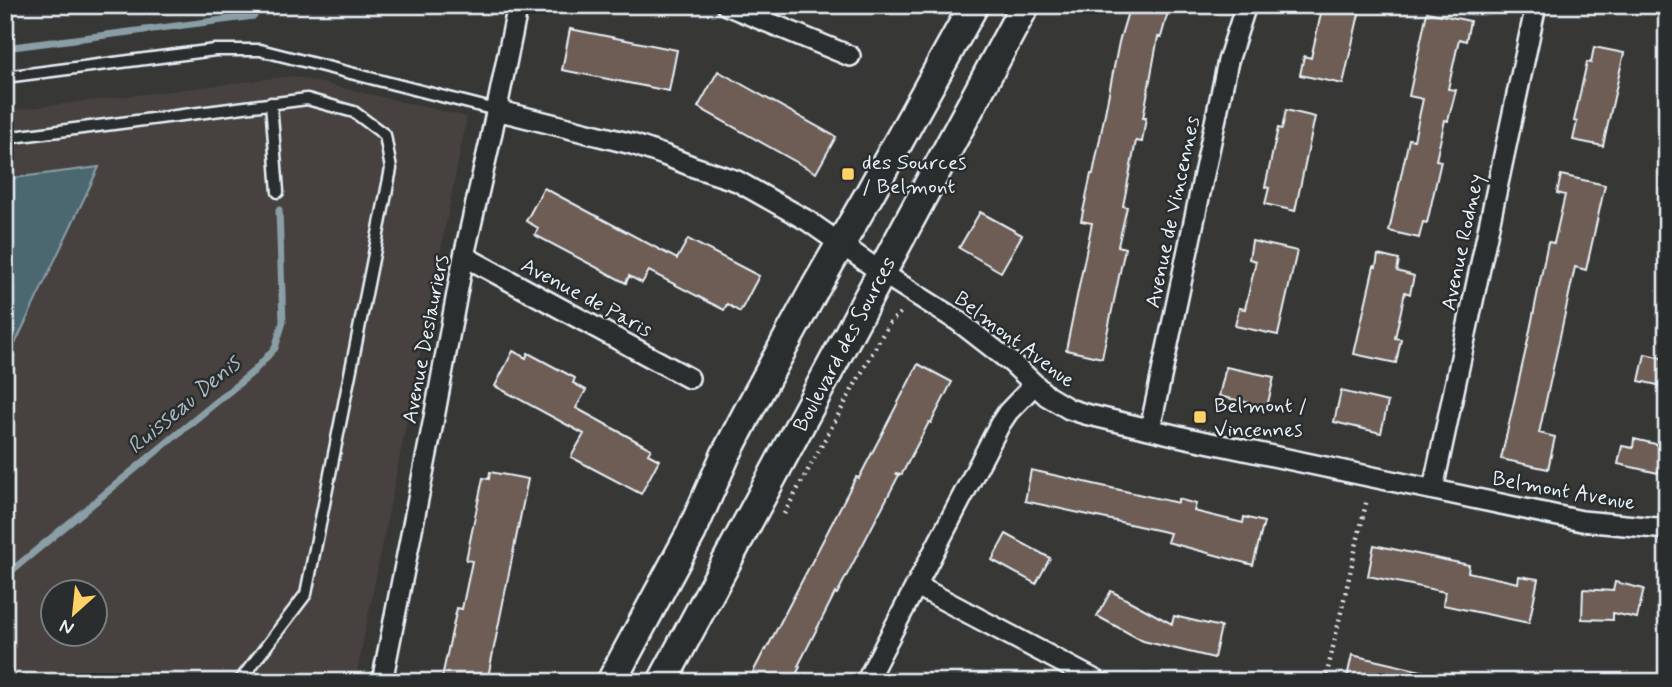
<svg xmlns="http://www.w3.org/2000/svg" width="1672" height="687" font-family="Mynerve,sans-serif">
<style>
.built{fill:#47423f;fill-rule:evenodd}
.water{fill:#4b6770;stroke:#8a9ea6;stroke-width:2}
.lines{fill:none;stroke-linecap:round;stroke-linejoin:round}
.stream{stroke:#8a9ea6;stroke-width:7}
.building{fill:#6d5d55;stroke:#e8f1f8;stroke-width:2}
.lane-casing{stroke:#e8f1f8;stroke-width:15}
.street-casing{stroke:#e8f1f8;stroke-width:24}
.secondary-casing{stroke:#e8f1f8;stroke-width:33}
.path{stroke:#e8f1f8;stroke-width:4.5;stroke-dasharray:2 5;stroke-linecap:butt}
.lane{stroke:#2a2d2e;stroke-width:10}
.street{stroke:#2a2d2e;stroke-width:19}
.secondary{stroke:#2a2d2e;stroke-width:28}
.poi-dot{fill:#ffd166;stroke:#2a2d2e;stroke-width:2.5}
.labels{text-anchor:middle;stroke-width:5;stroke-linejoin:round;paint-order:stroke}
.poi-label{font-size:21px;fill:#e8f1f8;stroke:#2a2d2e;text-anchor:start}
.street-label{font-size:21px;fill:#e8f1f8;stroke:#2a2d2e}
.water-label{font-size:23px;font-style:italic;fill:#a9bac2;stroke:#2a2d2e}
</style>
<rect width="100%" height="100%" fill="#373736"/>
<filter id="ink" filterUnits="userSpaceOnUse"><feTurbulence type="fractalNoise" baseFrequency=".0143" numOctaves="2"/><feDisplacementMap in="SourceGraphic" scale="14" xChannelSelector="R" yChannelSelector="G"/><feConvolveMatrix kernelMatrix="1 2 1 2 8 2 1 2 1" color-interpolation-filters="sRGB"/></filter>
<g filter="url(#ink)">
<!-- built -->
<path class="built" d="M 292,76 L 467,117 L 355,682 L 5,682 L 5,111 ZM 52,592 L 94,592 L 94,634 L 52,634 Z"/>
<!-- water -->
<path class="water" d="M 99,167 L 5,365 L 5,179 Z"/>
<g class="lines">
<!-- stream -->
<path class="stream" d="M 5,48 L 254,16
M 5,576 L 254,371 L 275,348 L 283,322 L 279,210"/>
</g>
<!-- building -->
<path class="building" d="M 1130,5 L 1170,5 L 1161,37 L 1158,37 L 1143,118 L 1146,118 L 1142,142 L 1136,141 L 1123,206 L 1127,207 L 1118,246 L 1125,248 L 1102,358 L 1066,350 L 1092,223 L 1081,221 L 1091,174 L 1093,174 L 1119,42 Z
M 1323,5 L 1361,5 L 1343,84 L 1300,75 L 1304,56 L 1311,58 Z
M 1427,12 L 1470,21 L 1466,41 L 1459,39 L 1448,89 L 1456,90 L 1448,121 L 1445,120 L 1436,160 L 1441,161 L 1427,223 L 1423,222 L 1419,238 L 1389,231 L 1409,139 L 1414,140 L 1423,99 L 1409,96 Z
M 570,29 L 677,50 L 669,91 L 562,70 Z
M 1594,47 L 1624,53 L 1603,146 L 1573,140 L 1577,122 L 1574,121 L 1587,62 L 1591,63 Z
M 718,71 L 836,137 L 816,173 L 698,107 Z
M 1286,110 L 1315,117 L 1295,211 L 1265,204 L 1269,188 L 1265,187 L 1278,128 L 1282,129 Z
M 1561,175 L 1605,185 L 1586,270 L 1575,267 L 1539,433 L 1555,437 L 1548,469 L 1501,459 L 1528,340 L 1548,242 L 1554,243 L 1565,195 L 1557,193 Z
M 544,188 L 677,259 L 688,239 L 759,276 L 740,312 L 727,304 L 724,310 L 649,271 L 642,283 L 629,276 L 626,283 L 535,235 L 538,228 L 526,221 Z
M 980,212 L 1022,235 L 1001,272 L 959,248 Z
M 1252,241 L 1297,251 L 1278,335 L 1235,326 L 1239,308 L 1245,309 L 1256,261 L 1249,259 Z
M 1378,255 L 1399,260 L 1397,271 L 1414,276 L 1410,294 L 1405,292 L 1395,338 L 1401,339 L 1396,363 L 1354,354 L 1374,266 L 1376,267 Z
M 513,351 L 526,358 L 528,353 L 575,378 L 573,383 L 586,390 L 576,408 L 651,449 L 648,454 L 659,460 L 641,494 L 571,457 L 584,434 L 495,386 Z
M 1645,354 L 1667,359 L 1667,387 L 1639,381 Z
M 918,364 L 952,382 L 931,423 L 929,422 L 902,474 L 895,473 L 899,475 L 837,594 L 835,593 L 798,666 L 800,667 L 792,682 L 748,682 L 765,649 L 766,650 L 856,477 L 859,478 Z
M 1226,367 L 1274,377 L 1267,407 L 1219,396 Z
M 1341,391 L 1388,402 L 1381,433 L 1334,422 Z
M 1634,439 L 1664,446 L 1658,473 L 1618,464 L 1622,446 L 1633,448 Z
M 1031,470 L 1178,503 L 1178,499 L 1196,504 L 1194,511 L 1243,523 L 1244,517 L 1264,522 L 1253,565 L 1167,542 L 1170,533 L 1025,501 Z
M 490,472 L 528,479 L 487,682 L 441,682 L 457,608 L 462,609 L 472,561 L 466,560 L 483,478 L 489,479 Z
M 1006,534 L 1050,558 L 1036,584 L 992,560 Z
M 1374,545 L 1469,565 L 1468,572 L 1518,583 L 1519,576 L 1538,579 L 1529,623 L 1443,605 L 1445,592 L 1368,576 Z
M 1615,582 L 1644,589 L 1637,618 L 1613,613 L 1613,620 L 1582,619 L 1583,589 L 1613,591 Z
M 1111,591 L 1172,624 L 1174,616 L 1221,627 L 1214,658 L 1143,641 L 1097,616 Z
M 1352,655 L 1434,674 L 1433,682 L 1346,682 Z"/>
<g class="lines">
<!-- lane casing -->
<g class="lane-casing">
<path id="lane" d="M 5,77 L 215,50 L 260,50 L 496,110
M 271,103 L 278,192
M 5,138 L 307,99 L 354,112 L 385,135 L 391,169 L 306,594 L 239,682"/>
</g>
<!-- street casing -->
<g class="street-casing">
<path id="street" d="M 726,5 L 850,56
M 496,110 L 632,144 L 664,155 L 694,167 L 737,181 L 808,221 L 882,273 L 958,321 L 1012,363 L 1047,396 L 1069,409 L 1085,414 L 1187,438 L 1582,521 L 1667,529
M 464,256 L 689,378
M 1150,429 L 1228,61 L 1246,5
M 1433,489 L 1536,5
M 917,586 L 1099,682
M 382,682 L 434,418 L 464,256 L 491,137 L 518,5
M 866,682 L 1000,424 L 1008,412 L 1034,385"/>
</g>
<!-- secondary casing -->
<g class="secondary-casing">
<path id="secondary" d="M 611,682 L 691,533 L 726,454 L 750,408 L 814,290 L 870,193 L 974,5
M 662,682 L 1025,5"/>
</g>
<!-- path -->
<path class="path" d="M 575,5 L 603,12
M 784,514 L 881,337 L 889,324 L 902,311
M 1325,682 L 1367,499"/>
<!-- lane -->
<use href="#lane" class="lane"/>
<!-- street -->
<use href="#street" class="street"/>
<!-- secondary -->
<use href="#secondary" class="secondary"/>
</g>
</g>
<!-- markers -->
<g class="poi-dot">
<rect x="841" y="167" width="14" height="14" rx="3.5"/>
<rect x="1193" y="410" width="14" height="14" rx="3.5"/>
</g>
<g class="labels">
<!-- poi labels -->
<g class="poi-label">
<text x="862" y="169">des Sources<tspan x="862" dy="24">/ Belmont</tspan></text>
<text x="1214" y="412">Belmont /<tspan x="1214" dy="24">Vincennes</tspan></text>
</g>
<!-- street labels -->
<g class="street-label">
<text transform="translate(1172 212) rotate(-78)" y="7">Avenue de Vincennes</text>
<text transform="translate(1462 242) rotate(-78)" y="7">Avenue Rodney</text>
<text transform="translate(587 297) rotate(28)" y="7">Avenue de Paris</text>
<text transform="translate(425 339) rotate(-79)" y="7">Avenue Deslauriers</text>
<text transform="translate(1015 339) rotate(37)" y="7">Belmont Avenue</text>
<text transform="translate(844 344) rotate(-62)" y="7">Boulevard des Sources</text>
<text transform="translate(1564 490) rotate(10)" y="7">Belmont Avenue</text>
</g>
<!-- water labels -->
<g class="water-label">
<text transform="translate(183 404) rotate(-40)" y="8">Ruisseau Denis</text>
</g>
</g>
<!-- margin -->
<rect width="1672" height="687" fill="none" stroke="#2a2d2e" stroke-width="28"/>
<rect x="14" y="14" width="1644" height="659" fill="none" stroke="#e8f1f8" stroke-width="2.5" filter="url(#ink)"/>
<!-- north arrow -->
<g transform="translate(74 613) rotate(207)"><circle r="33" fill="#2a2d2e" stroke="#767b7f" stroke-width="2"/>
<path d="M0-5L12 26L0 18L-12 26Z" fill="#ffd166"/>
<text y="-10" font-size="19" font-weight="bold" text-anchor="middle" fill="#e8f1f8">N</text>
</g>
</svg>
